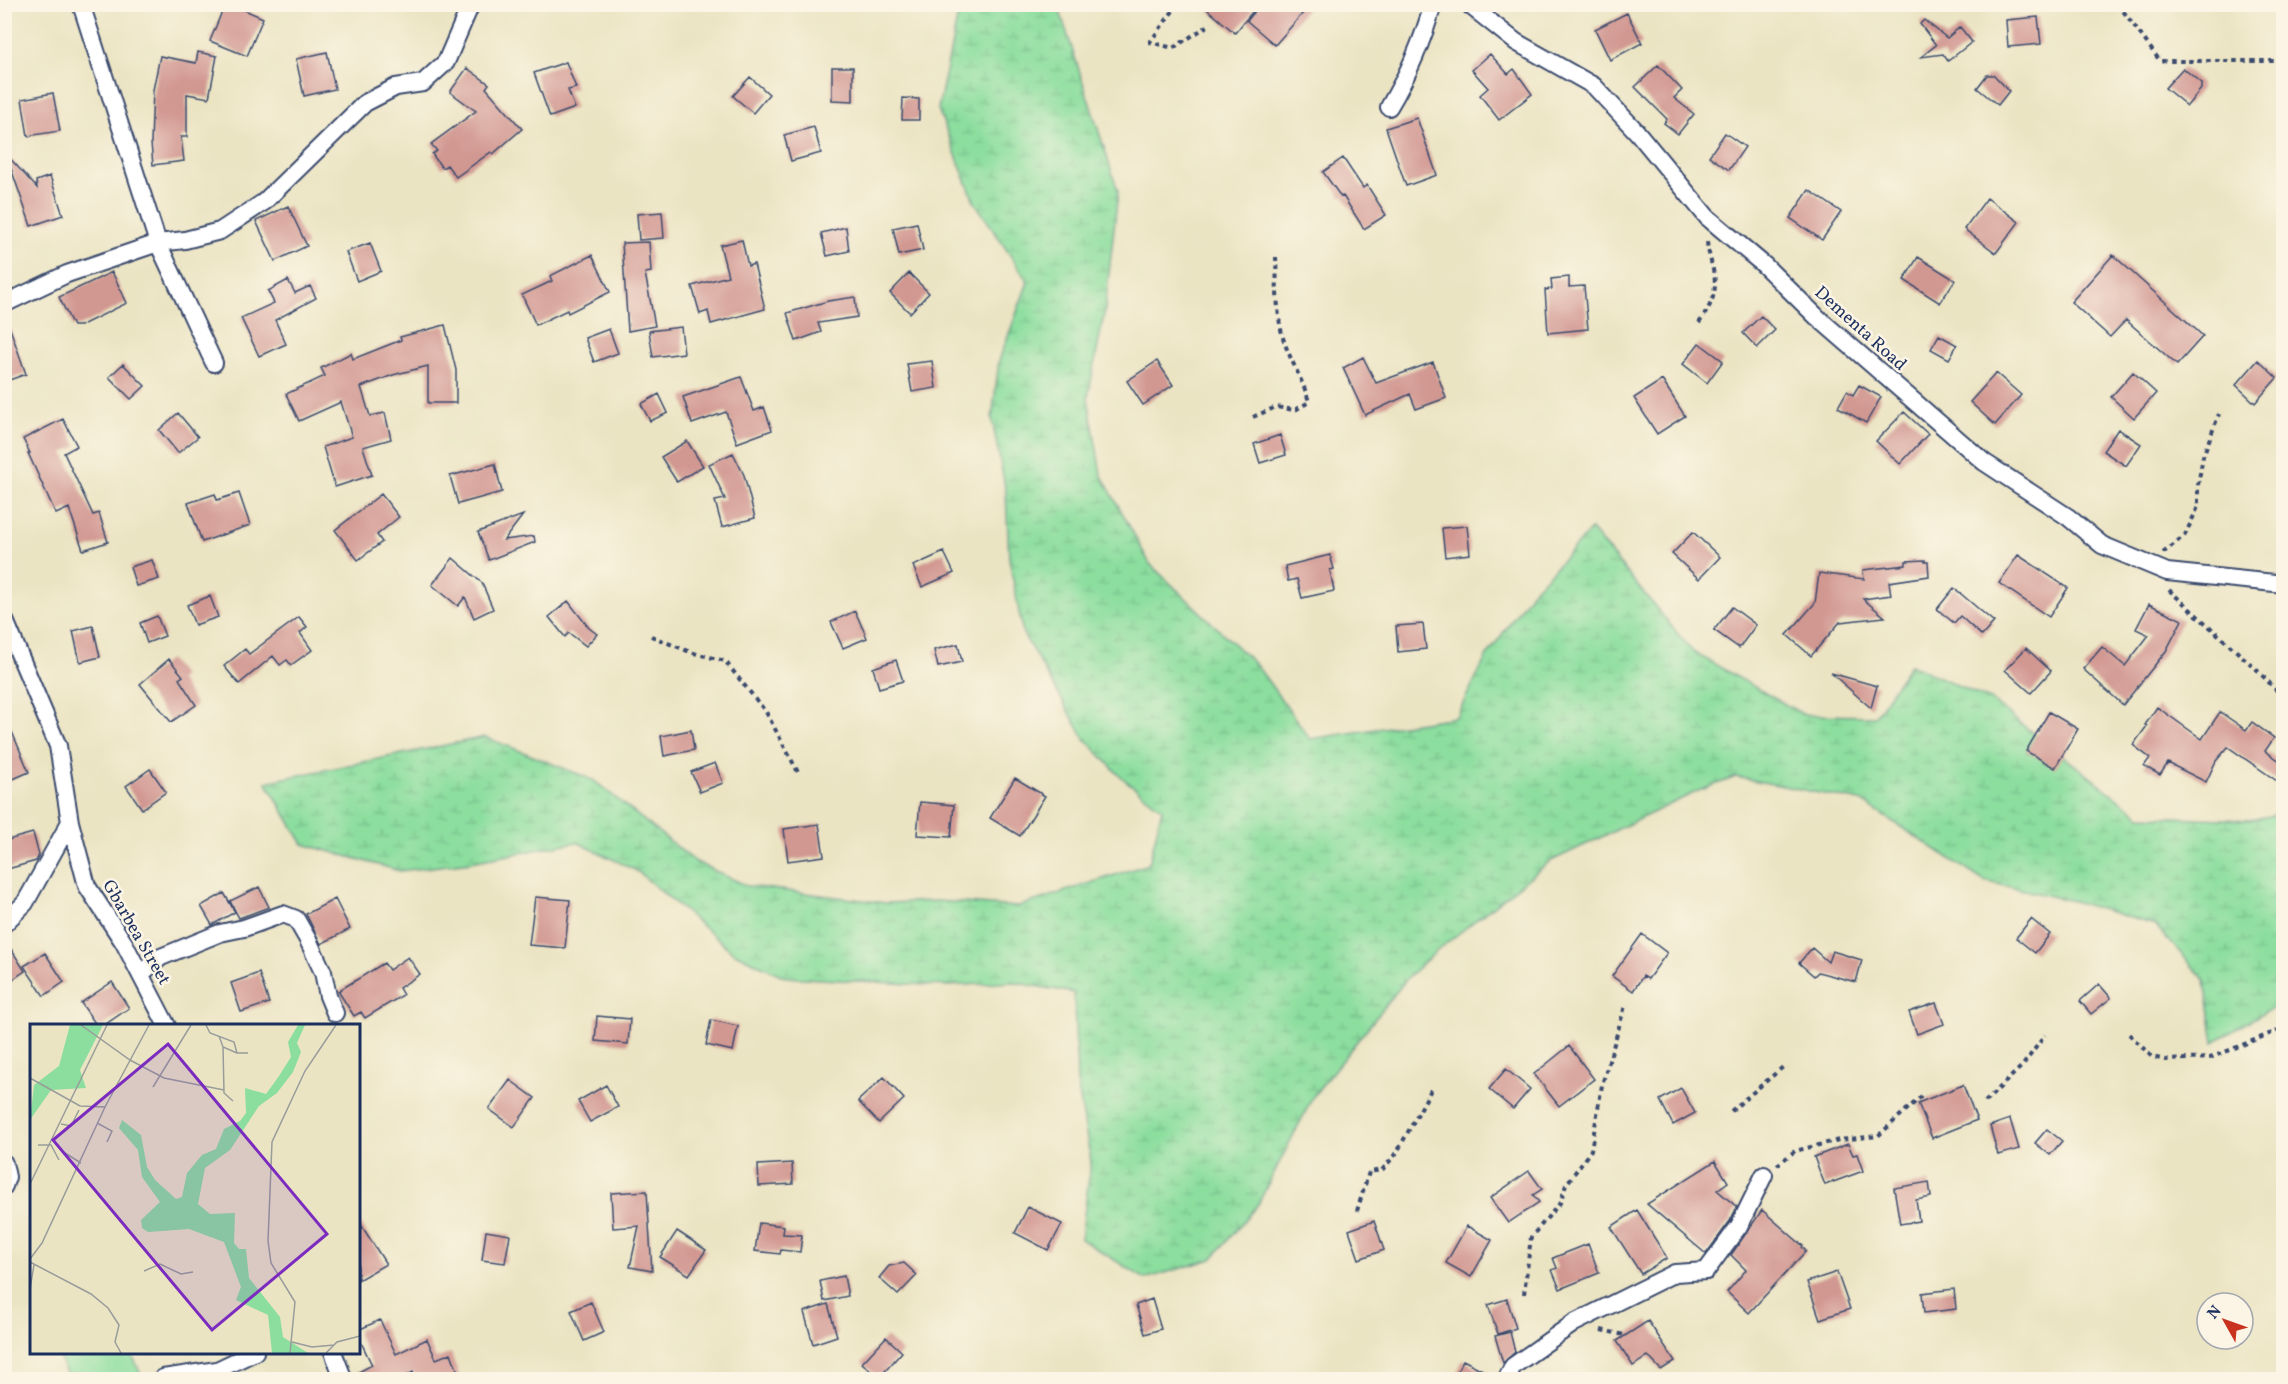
<svg xmlns="http://www.w3.org/2000/svg" width="2288" height="1384" font-family="Vollkorn,serif">
<style>
.wetland{fill:url(#wetland-marsh);stroke:#54867e;stroke-width:1.5}
.green{fill:#8cde9f;stroke:#54867e;stroke-width:1.5}
.building{fill:#d19791}
.lines{fill:none;stroke-linecap:round;stroke-linejoin:round}
.minor-casing{stroke:#3a4a6d;stroke-width:20}
.path{stroke:#3a4a6d;stroke-width:4;stroke-dasharray:4.5 4.5;stroke-linecap:butt}
.minor{stroke:#fff;stroke-width:16}
.labels{text-anchor:middle;stroke-width:5;stroke-linejoin:round;paint-order:stroke}
.street-label{font-size:18px;fill:#1b2f5e;stroke:#fcf5e5}
.inset-road{fill:none;stroke:#989c9b;stroke-width:1.5}
.view{fill:#7b2cbf;fill-opacity:0.15;stroke:#7b2cbf;stroke-width:3}
.inset-edge{fill:none;stroke:#1b2f5e;stroke-width:3}
</style>
<defs>
<pattern id="wetland-marsh" width="20" height="14" patternUnits="userSpaceOnUse" patternTransform="scale(1.5)"><rect width="20" height="14" fill="#8cde9f"/><path d="M1 5h8M5 5V1M11 12h8M15 12V8" fill="none" stroke="#78bf8b"/></pattern>
</defs>
<rect width="100%" height="100%" fill="#fcf5e5"/>
<filter id="ink" filterUnits="userSpaceOnUse"><feTurbulence type="fractalNoise" baseFrequency=".0167" numOctaves="2"/><feDisplacementMap in="SourceGraphic" scale="12" xChannelSelector="R" yChannelSelector="G"/><feConvolveMatrix kernelMatrix="1 2 1 2 8 2 1 2 1" color-interpolation-filters="sRGB"/></filter>
<filter id="wash" filterUnits="userSpaceOnUse"><feTurbulence type="fractalNoise" baseFrequency=".008" numOctaves="4" result="noise"/><feDisplacementMap in="SourceGraphic" scale="24" xChannelSelector="R" yChannelSelector="G"/><feGaussianBlur stdDeviation="1.35" result="paint"/><feColorMatrix in="noise" values="0 0 0 0 0 0 0 0 0 0 0 0 0 0 0 0 0 1.4 0 .05"/><feComposite in="paint" operator="in"/></filter>
<g filter="url(#wash)">
<rect width="100%" height="100%" fill="#ebe4c3"/>
<!-- wetland -->
<path class="wetland" d="M 960,5 L 1058,5 L 1118,191 L 1105,310 L 1088,397 L 1101,474 L 1150,564 L 1257,666 L 1310,739 L 1456,717 L 1487,656 L 1531,593 L 1591,530 L 1693,652 L 1804,715 L 1875,716 L 1910,664 L 1990,700 L 2141,816 L 2250,820 L 2283,813 L 2283,1005 L 2266,1011 L 2214,1042 L 2205,980 L 2155,925 L 2073,901 L 1984,881 L 1861,801 L 1736,777 L 1698,791 L 1549,862 L 1439,949 L 1409,976 L 1314,1095 L 1258,1204 L 1212,1259 L 1145,1279 L 1081,1239 L 1091,1162 L 1077,1082 L 1074,993 L 1013,982 L 948,986 L 785,977 L 733,952 L 637,871 L 577,842 L 471,862 L 400,871 L 303,844 L 266,782 L 485,737 L 593,780 L 696,862 L 747,886 L 886,903 L 937,901 L 1017,907 L 1149,864 L 1162,809 L 1120,776 L 1085,739 L 1023,634 L 1009,558 L 1006,492 L 992,419 L 999,361 L 1028,282 L 974,201 L 938,109 Z"/>
<!-- green -->
<path class="green" d="M 57,1353 L 131,1353 L 143,1379 L 69,1379 Z"/>
<g id="blocks">
<!-- building -->
<path class="building" d="M 225,4 L 231,4 L 263,18 L 247,56 L 210,41 Z
M 1201,4 L 1245,4 L 1253,11 L 1235,33 Z
M 1261,4 L 1311,4 L 1275,45 L 1247,21 Z
M 1627,13 L 1642,43 L 1610,60 L 1595,29 Z
M 2038,17 L 2041,44 L 2008,47 L 2006,20 Z
M 1924,20 L 1947,38 L 1960,27 L 1972,42 L 1948,61 L 1943,54 L 1921,57 L 1936,45 L 1920,24 Z
M 198,52 L 217,56 L 209,98 L 187,94 L 187,137 L 181,137 L 184,161 L 153,165 L 151,143 L 153,90 L 160,56 L 196,63 Z
M 327,52 L 335,89 L 304,96 L 296,59 Z
M 1490,54 L 1508,74 L 1514,69 L 1532,94 L 1499,120 L 1480,95 L 1488,88 L 1472,70 Z
M 566,62 L 576,88 L 568,90 L 575,108 L 550,117 L 534,73 Z
M 1658,65 L 1682,90 L 1674,98 L 1694,114 L 1678,134 L 1664,123 L 1667,119 L 1635,87 Z
M 832,67 L 853,67 L 853,101 L 832,100 Z
M 467,68 L 489,84 L 486,88 L 522,129 L 493,154 L 491,152 L 456,177 L 447,165 L 442,168 L 432,154 L 437,151 L 431,144 L 476,111 L 450,92 Z
M 2183,68 L 2201,83 L 2201,89 L 2187,106 L 2165,88 Z
M 1987,75 L 1994,75 L 2009,91 L 1998,105 L 1977,88 Z
M 750,77 L 769,94 L 753,113 L 733,96 Z
M 53,93 L 60,131 L 28,136 L 22,99 Z
M 903,98 L 919,99 L 919,120 L 902,120 Z
M 1417,118 L 1437,175 L 1406,186 L 1386,128 Z
M 814,127 L 821,153 L 791,161 L 784,135 Z
M 1725,133 L 1745,147 L 1729,170 L 1709,156 Z
M 6,154 L 37,188 L 36,181 L 50,176 L 63,215 L 31,226 Z
M 1343,158 L 1363,188 L 1367,185 L 1386,215 L 1364,229 L 1343,196 L 1341,197 L 1323,172 Z
M 1809,190 L 1841,212 L 1822,240 L 1790,218 Z
M 1987,198 L 2019,222 L 1996,253 L 1964,229 Z
M 288,206 L 307,246 L 275,261 L 256,221 Z
M 662,212 L 664,238 L 639,240 L 637,214 Z
M 917,223 L 923,250 L 899,255 L 893,228 Z
M 846,227 L 849,251 L 827,256 L 821,233 Z
M 742,240 L 748,266 L 754,264 L 765,309 L 711,324 L 708,311 L 700,314 L 692,286 L 728,276 L 720,245 Z
M 649,242 L 651,272 L 645,273 L 655,326 L 628,331 L 622,243 Z
M 370,243 L 381,271 L 357,281 L 346,252 Z
M 592,255 L 610,292 L 568,313 L 567,310 L 536,325 L 522,295 L 552,281 L 550,276 Z
M 2113,255 L 2203,336 L 2177,365 L 2126,320 L 2110,337 L 2071,302 Z
M 1918,257 L 1955,280 L 1940,303 L 1904,280 Z
M 112,272 L 127,303 L 80,326 L 73,326 L 59,297 Z
M 909,273 L 929,293 L 910,313 L 890,293 Z
M 1569,277 L 1569,287 L 1584,286 L 1588,329 L 1548,333 L 1545,290 L 1552,289 L 1551,279 Z
M 288,280 L 295,293 L 310,286 L 316,298 L 275,320 L 286,344 L 259,356 L 241,318 L 274,303 L 268,291 Z
M 855,297 L 857,317 L 818,323 L 821,332 L 796,341 L 787,313 L 828,301 Z
M 1761,316 L 1775,330 L 1757,348 L 1743,333 Z
M 7,320 L 26,374 L 4,382 L 4,321 Z
M 445,325 L 456,370 L 456,403 L 428,403 L 428,366 L 393,375 L 361,387 L 370,416 L 385,413 L 391,439 L 363,447 L 372,475 L 335,487 L 323,447 L 352,437 L 341,402 L 299,421 L 286,394 L 325,376 L 321,368 L 351,353 L 353,359 L 401,340 L 400,337 Z
M 681,327 L 684,353 L 653,357 L 649,331 Z
M 609,329 L 618,353 L 594,362 L 585,338 Z
M 1939,335 L 1957,345 L 1949,359 L 1931,349 Z
M 1699,343 L 1723,361 L 1707,383 L 1683,364 Z
M 1363,357 L 1376,383 L 1433,362 L 1446,398 L 1416,409 L 1410,394 L 1365,415 L 1343,368 Z
M 2258,360 L 2277,378 L 2255,403 L 2236,385 Z
M 932,361 L 936,388 L 912,392 L 907,364 Z
M 1157,361 L 1173,385 L 1143,405 L 1127,381 Z
M 123,364 L 145,386 L 131,399 L 109,377 Z
M 2133,372 L 2156,393 L 2134,418 L 2111,397 Z
M 1996,373 L 2021,395 L 1995,425 L 1970,402 Z
M 741,377 L 754,411 L 764,407 L 772,430 L 737,443 L 726,412 L 692,424 L 683,397 Z
M 1662,380 L 1685,416 L 1657,434 L 1634,398 Z
M 1859,385 L 1881,397 L 1866,423 L 1838,407 L 1847,391 L 1853,395 Z
M 659,394 L 668,413 L 650,421 L 641,404 Z
M 1904,412 L 1928,434 L 1900,464 L 1876,441 Z
M 178,413 L 198,437 L 178,453 L 159,430 Z
M 63,419 L 77,446 L 64,453 L 93,515 L 99,513 L 108,542 L 83,550 L 69,508 L 56,514 L 28,453 L 30,453 L 23,439 Z
M 2118,429 L 2141,444 L 2126,466 L 2103,451 Z
M 1280,435 L 1286,455 L 1260,463 L 1254,444 Z
M 687,441 L 703,466 L 677,482 L 661,457 Z
M 733,453 L 744,475 L 755,518 L 722,527 L 715,501 L 725,499 L 709,464 Z
M 495,464 L 502,492 L 458,504 L 450,476 Z
M 239,493 L 250,525 L 202,542 L 188,503 L 215,494 L 217,500 Z
M 381,494 L 399,517 L 377,535 L 382,542 L 358,560 L 335,530 Z
M 523,515 L 504,540 L 534,536 L 535,542 L 489,560 L 478,532 Z
M 1467,526 L 1470,554 L 1445,557 L 1442,528 Z
M 1693,532 L 1720,557 L 1699,579 L 1672,554 Z
M 944,552 L 954,573 L 922,587 L 913,566 Z
M 1330,555 L 1334,569 L 1330,570 L 1334,591 L 1302,598 L 1297,579 L 1288,581 L 1285,566 Z
M 2018,555 L 2068,588 L 2049,617 L 1999,583 Z
M 453,558 L 482,583 L 493,609 L 474,618 L 465,597 L 458,606 L 432,585 Z
M 152,560 L 159,579 L 136,586 L 130,567 Z
M 1925,560 L 1925,562 L 1928,562 L 1929,576 L 1889,582 L 1891,595 L 1863,599 L 1885,617 L 1840,622 L 1811,656 L 1787,635 L 1815,603 L 1819,573 L 1864,579 L 1863,570 L 1906,565 L 1906,561 Z
M 1954,588 L 1994,622 L 1982,636 L 1960,616 L 1954,623 L 1937,609 Z
M 210,596 L 218,617 L 195,625 L 187,605 Z
M 568,601 L 589,628 L 597,634 L 586,646 L 569,633 L 565,637 L 549,617 Z
M 2149,604 L 2182,620 L 2166,651 L 2123,705 L 2083,669 L 2102,647 L 2125,666 L 2149,635 L 2136,629 Z
M 1732,607 L 1756,625 L 1739,648 L 1714,630 Z
M 855,611 L 867,638 L 843,648 L 831,622 Z
M 157,616 L 165,636 L 147,643 L 140,623 Z
M 299,617 L 307,627 L 300,633 L 312,650 L 291,665 L 287,660 L 280,665 L 273,656 L 239,684 L 224,666 L 245,649 L 249,654 Z
M 1423,624 L 1426,649 L 1398,652 L 1396,626 Z
M 93,626 L 100,657 L 80,662 L 73,631 Z
M 958,644 L 962,662 L 938,667 L 934,650 Z
M 2026,648 L 2051,671 L 2031,693 L 2005,670 Z
M 169,659 L 183,676 L 179,679 L 196,705 L 171,722 L 140,684 Z
M 896,660 L 903,681 L 879,688 L 873,668 Z
M 1831,673 L 1877,686 L 1871,708 Z
M 2157,707 L 2202,739 L 2220,712 L 2246,730 L 2252,722 L 2274,738 L 2265,751 L 2283,763 L 2283,771 L 2277,781 L 2228,747 L 2216,761 L 2206,782 L 2168,763 L 2160,775 L 2144,766 L 2150,758 L 2133,745 L 2147,726 L 2145,725 Z
M 2049,712 L 2078,729 L 2055,768 L 2026,751 Z
M 4,713 L 29,772 L 4,783 Z
M 691,730 L 694,750 L 664,756 L 661,736 Z
M 715,763 L 723,783 L 700,792 L 691,772 Z
M 150,769 L 166,792 L 142,809 L 126,786 Z
M 1015,778 L 1045,796 L 1020,836 L 990,818 Z
M 920,802 L 954,805 L 951,837 L 917,835 Z
M 819,824 L 824,856 L 788,861 L 784,829 Z
M 33,833 L 39,855 L 36,861 L 4,870 L 4,841 Z
M 259,887 L 269,907 L 239,918 L 230,901 Z
M 224,893 L 235,912 L 212,925 L 201,906 Z
M 535,897 L 570,900 L 565,948 L 529,945 Z
M 335,899 L 350,929 L 321,944 L 306,914 Z
M 2031,919 L 2050,934 L 2035,953 L 2016,938 Z
M 1642,934 L 1667,953 L 1648,979 L 1643,976 L 1633,991 L 1612,976 Z
M 4,938 L 25,971 L 4,985 Z
M 1812,948 L 1828,962 L 1832,951 L 1862,960 L 1856,982 L 1818,972 L 1814,976 L 1799,963 Z
M 45,953 L 64,982 L 44,996 L 24,966 Z
M 408,957 L 420,974 L 399,988 L 403,995 L 365,1018 L 361,1012 L 354,1016 L 338,991 L 384,963 L 389,970 Z
M 259,973 L 269,1003 L 241,1012 L 231,983 Z
M 112,982 L 129,1008 L 103,1026 L 97,1026 L 81,1003 Z
M 2099,984 L 2111,998 L 2091,1014 L 2080,1001 Z
M 1936,1003 L 1944,1024 L 1917,1034 L 1909,1012 Z
M 597,1016 L 630,1019 L 628,1044 L 595,1041 Z
M 711,1020 L 738,1026 L 733,1051 L 706,1045 Z
M 1569,1046 L 1594,1079 L 1559,1106 L 1534,1074 Z
M 1506,1069 L 1530,1089 L 1513,1109 L 1489,1089 Z
M 884,1077 L 904,1099 L 879,1123 L 858,1101 Z
M 510,1080 L 535,1098 L 514,1127 L 489,1109 Z
M 606,1085 L 618,1107 L 590,1122 L 578,1101 Z
M 1963,1085 L 1977,1120 L 1932,1138 L 1918,1103 Z
M 1681,1088 L 1695,1113 L 1673,1125 L 1660,1100 Z
M 2010,1119 L 2019,1149 L 1998,1155 L 1990,1126 Z
M 2047,1129 L 2062,1141 L 2050,1155 L 2035,1143 Z
M 1848,1144 L 1853,1155 L 1857,1154 L 1863,1171 L 1825,1185 L 1814,1157 Z
M 1715,1161 L 1728,1182 L 1717,1190 L 1737,1207 L 1730,1221 L 1706,1254 L 1647,1204 Z
M 792,1163 L 793,1184 L 759,1186 L 758,1165 Z
M 1529,1171 L 1542,1189 L 1533,1195 L 1539,1202 L 1508,1223 L 1490,1198 Z
M 1929,1182 L 1931,1197 L 1916,1200 L 1919,1221 L 1900,1224 L 1894,1188 Z
M 647,1191 L 648,1209 L 652,1271 L 630,1267 L 639,1226 L 613,1228 L 611,1193 Z
M 1028,1207 L 1062,1224 L 1048,1250 L 1015,1233 Z
M 1637,1210 L 1667,1258 L 1641,1274 L 1611,1227 Z
M 1762,1210 L 1803,1246 L 1802,1247 L 1806,1251 L 1749,1313 L 1727,1292 L 1746,1270 L 1731,1255 Z
M 358,1220 L 386,1264 L 358,1280 Z
M 1374,1221 L 1384,1250 L 1359,1259 L 1349,1230 Z
M 759,1223 L 784,1226 L 783,1234 L 802,1235 L 800,1252 L 781,1250 L 780,1254 L 755,1251 Z
M 1467,1226 L 1492,1240 L 1471,1277 L 1446,1263 Z
M 486,1231 L 510,1235 L 505,1263 L 482,1260 Z
M 677,1231 L 706,1250 L 689,1275 L 660,1257 Z
M 1588,1244 L 1599,1273 L 1560,1289 L 1552,1270 L 1557,1268 L 1553,1258 Z
M 904,1263 L 917,1275 L 898,1295 L 879,1278 L 889,1266 Z
M 1837,1272 L 1850,1309 L 1820,1319 L 1807,1282 Z
M 844,1276 L 848,1296 L 824,1301 L 820,1281 Z
M 1954,1289 L 1956,1309 L 1924,1313 L 1922,1293 Z
M 1152,1299 L 1161,1329 L 1145,1334 L 1136,1305 Z
M 1507,1299 L 1516,1328 L 1498,1334 L 1488,1305 Z
M 591,1302 L 604,1332 L 584,1341 L 571,1311 Z
M 828,1304 L 837,1336 L 813,1344 L 804,1312 Z
M 380,1320 L 396,1354 L 427,1339 L 436,1359 L 451,1353 L 461,1380 L 416,1380 L 413,1372 L 398,1380 L 354,1380 L 353,1375 L 372,1365 L 358,1336 L 358,1330 Z
M 1648,1321 L 1675,1361 L 1661,1370 L 1648,1356 L 1633,1366 L 1617,1341 Z
M 1510,1332 L 1515,1352 L 1503,1363 L 1495,1336 Z
M 886,1337 L 902,1352 L 879,1378 L 862,1363 Z
M 1463,1360 L 1496,1377 L 1496,1380 L 1453,1380 Z"/>
</g>
</g>
<g filter="url(#ink)">
<use href="#blocks" fill-opacity="0" stroke="#3a4a6d" stroke-width="1.5"/>
<g class="lines">
<!-- minor casing -->
<g class="minor-casing">
<path id="minor" d="M 81,4 L 158,243 L 214,363
M 1468,4 L 1516,42 L 1594,86 L 1637,132 L 1707,217 L 1764,265 L 1817,317 L 1984,462 L 2068,517 L 2102,545 L 2167,572 L 2284,584
M 1389,107 C 1408,75 1423,40 1433,4
M 4,304 L 67,274 L 158,243 L 185,240 L 220,231 L 264,202 L 365,103 L 396,87 L 423,83 L 446,62 L 471,4
M 4,618 L 58,746 L 70,822
M 4,924 L 25,903 L 70,822 L 87,886 L 124,943 L 167,1026
M 141,974 L 161,957 L 220,933 L 244,928 L 283,914 L 296,919 L 308,940 L 323,972 L 328,996 L 335,1013
M 4,1163 L 7,1177 L 4,1186
M 333,1352 L 344,1380
M 163,1378 L 217,1370 L 255,1352
M 1506,1380 L 1513,1366 L 1574,1323 L 1675,1273 L 1706,1271 L 1739,1226 L 1764,1175"/>
</g>
<!-- path -->
<path class="path" d="M 2118,4 L 2160,61 L 2284,61
M 1173,11 L 1150,42 L 1173,48 L 1209,25
M 1699,323 C 1709,309 1718,293 1714,275 C 1712,263 1708,253 1707,242
M 1253,417 L 1276,407 L 1295,410 L 1309,402 C 1303,380 1291,362 1284,341 C 1276,315 1277,284 1276,257
M 2163,553 L 2185,535 L 2198,507 L 2198,485 L 2203,456 L 2219,414
M 2169,590 L 2255,668 L 2284,698
M 651,636 L 690,652 L 725,661 L 766,712 L 799,774
M 2129,1034 L 2152,1057 L 2165,1060 L 2210,1058 L 2284,1028
M 1985,1102 L 2023,1065 L 2045,1035
M 1731,1111 L 1783,1067
M 1777,1165 L 1795,1151 L 1839,1140 L 1878,1136 L 1925,1093
M 1357,1211 L 1369,1172 L 1382,1170 L 1396,1154 L 1433,1086
M 1524,1294 L 1531,1237 L 1560,1203 L 1566,1185 L 1591,1150 L 1602,1085 L 1625,1006
M 1601,1330 L 1625,1335"/>
<!-- minor -->
<use href="#minor" class="minor"/>
</g>
</g>
<g class="labels">
<!-- street labels -->
<g class="street-label">
<text transform="translate(1861 328) rotate(42)" y="6">Dementa Road</text>
<text transform="translate(137 932) rotate(60)" y="6">Gbarbea Street</text>
</g>
</g>
<!-- overview -->
<g transform="translate(30 1024)">
<rect width="330" height="330" fill="#ebe4c3"/>
<path d="M 40,1 L 73,1 L 50,46 L 56,64 L 21,66 L 0,96 L 4,61 L 29,42 ZM 268,1 L 275,1 L 267,19 L 271,28 L 263,48 L 247,69 L 229,82 L 200,126 L 175,144 L 168,180 L 180,190 L 205,189 L 204,219 L 209,225 L 216,225 L 219,254 L 250,293 L 253,313 L 278,329 L 242,329 L 238,291 L 206,276 L 211,263 L 194,218 L 159,205 L 118,208 L 112,204 L 111,196 L 130,178 L 112,153 L 108,126 L 89,104 L 92,96 L 111,111 L 117,143 L 125,156 L 146,175 L 152,173 L 157,149 L 172,131 L 186,125 L 194,105 L 210,97 L 216,89 L 215,64 L 236,70 L 249,52 L 261,33 L 258,18 Z" fill="#8cde9f"/>
<path class="inset-road" d="M 51,1 L 100,36 L 134,54 L 194,66M 176,1 L 180,9 L 204,18 L 207,29 L 218,29M 189,12 L 193,23 L 207,29M 193,23 L 194,69 L 203,77M 0,54 L 50,82 L 75,83 L 12,219 L 0,235M 123,63 L 161,1M 75,83 L 119,1M 67,99 L 82,107 L 77,118M 31,100 L 41,102 L 49,86M 8,121 L 21,121 L 29,136M 35,129 L 51,139M 0,160 L 77,1M 0,238 L 61,270 L 78,284 L 89,301 L 85,318 L 91,329M 114,247 L 130,240 L 151,250 L 163,248M 0,265 L 4,241M 262,318 L 282,323 L 304,321M 260,329 L 265,278 L 241,239 L 238,217 L 242,118 L 275,47 L 306,1M 296,329 L 307,318 L 330,312"/>
<path class="view" d="M 138,20 L 297,210 L 182,306 L 23,116 Z"/>
<rect width="330" height="330" class="inset-edge"/>
</g>
<!-- margin -->
<rect width="2288" height="1384" fill="none" stroke="#fcf5e5" stroke-width="24"/>
<!-- north arrow -->
<g transform="translate(2225 1321) rotate(310)"><circle r="28" fill="#fcf5e5" stroke="#a2a6af" stroke-width="1.5"/>
<path d="M0-4.5L10 22L0 15L-10 22Z" fill="#c8321e"/>
<text y="-9" font-size="16" font-weight="bold" text-anchor="middle" fill="#1b2f5e">N</text>
</g>
</svg>
